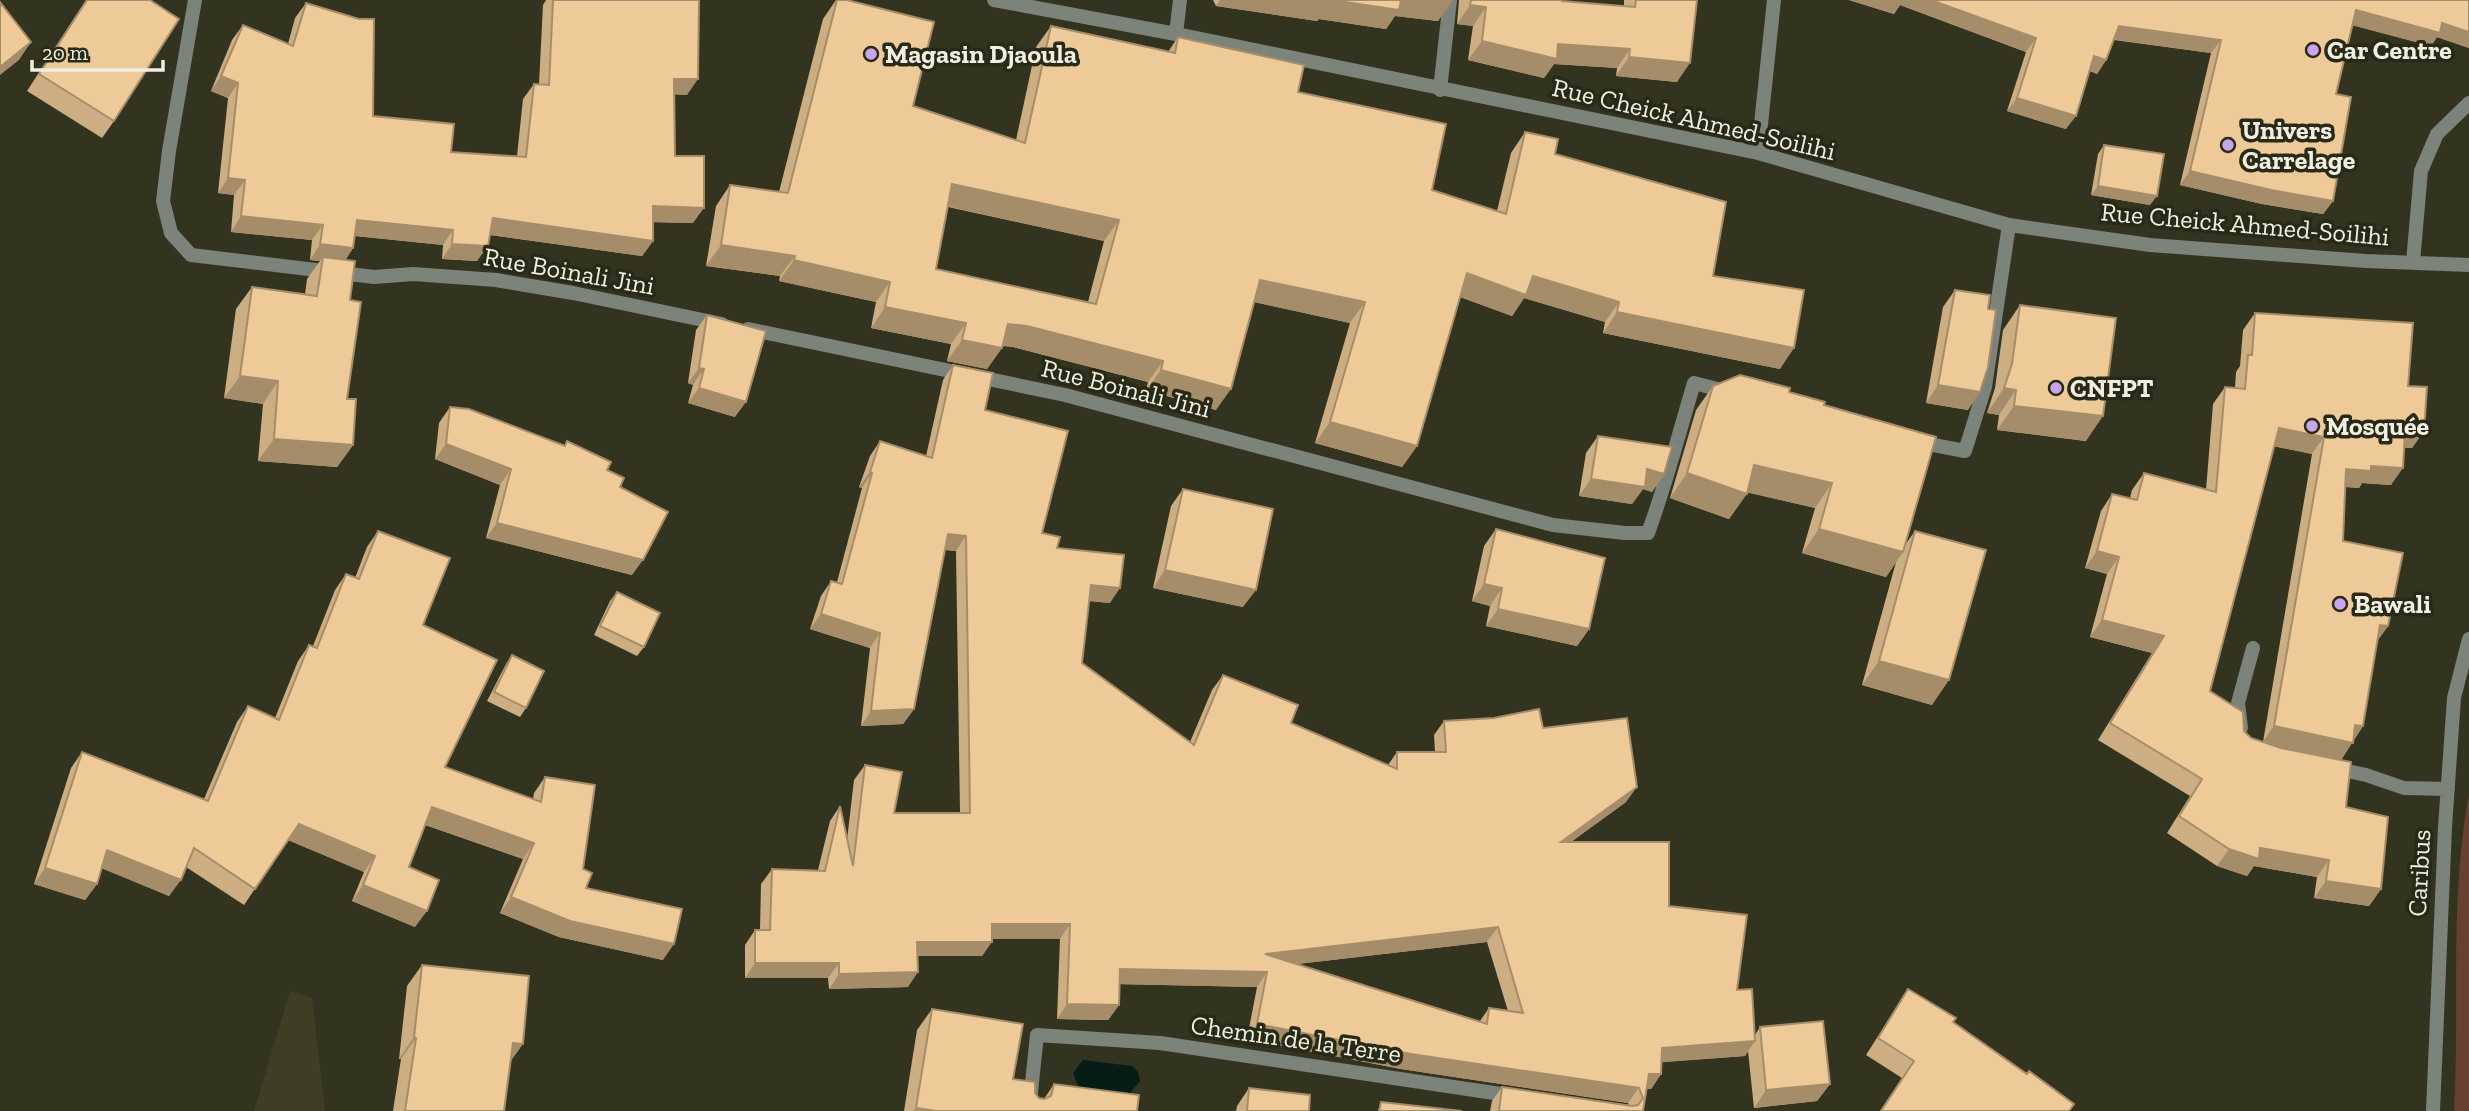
<svg xmlns="http://www.w3.org/2000/svg" width="2469" height="1111" font-family="'Zilla Slab',serif">
<style>
.built{fill:#3d3e23}
.green{fill:#68402f}
.water{fill:#061d17}
.lines{fill:none;stroke-linecap:round;stroke-linejoin:round}
.lane{stroke:#7b837b;stroke-width:14}
.street{stroke:#7b837b;stroke-width:14}
.wall{fill:#ccae82;fill-rule:evenodd}
.shaded-wall{fill:#a68d6a}
.building{fill:#edca97;stroke:#a68d6a;stroke-width:2;fill-rule:evenodd}
.poi-dot{fill:#c8a6ef;stroke:#292a15;stroke-width:2.5}
.labels{text-anchor:middle;stroke-width:7;stroke-linejoin:round;paint-order:stroke}
.poi-label{font-size:26px;font-weight:bold;fill:#eff0e3;stroke:#292a15;text-anchor:start}
.street-label{font-size:26px;fill:#eff0e3;stroke:#292a15}
</style>
<rect width="100%" height="100%" fill="#33341f"/>
<!-- built -->
<path class="built" d="M 290,991 L 312,998 L 325,1111 L 254,1111 Z"/>
<!-- green -->
<path class="green" d="M 2469,795 L 2469,1111 L 2454,1111 C 2460,1006 2449,899 2469,795 Z"/>
<!-- water -->
<path class="water" d="M 1083,1060 L 1132,1066 L 1138,1072 L 1140,1081 L 1130,1093 L 1079,1088 L 1073,1073 Z"/>
<g class="lines">
<!-- lane -->
<path class="lane" d="M 195,0 L 169,151 L 163,201 L 171,233 L 191,255 L 374,277 L 413,274 L 496,280 L 573,293 L 722,324
M 2413,262 L 2421,171 L 2437,134 L 2469,103
M 748,329 L 1065,395 L 1553,525 L 1625,533 L 1648,533 C 1666,484 1679,433 1694,383 L 1729,392
M 1918,442 L 1965,451 L 1985,387 L 2009,225
M 2241,728 L 2238,703 L 2253,648
M 2333,768 L 2366,775 L 2404,788 L 2448,789
M 2433,1111 L 2445,827 L 2454,698 L 2469,639"/>
<!-- street -->
<path class="street" d="M 994,0 L 1176,34 L 1758,153 L 2009,225 L 2150,245 L 2366,261 L 2469,265
M 1176,34 L 1180,0
M 1440,90 L 1450,0
M 1758,153 L 1774,0
M 1029,1111 L 1037,1035 L 1160,1043 L 1514,1096"/>
</g>
<!-- wall -->
<path class="wall" d="M 86,0 L 150,0 L 114,121 L 102,138 L 27,91 Z
M 546,0 L 699,0 L 687,95 L 674,94 L 675,156 L 693,223 L 653,222 L 653,241 L 642,256 L 490,235 L 477,261 L 442,259 L 443,245 L 355,236 L 353,248 L 346,259 L 350,300 L 347,399 L 353,445 L 337,467 L 258,461 L 263,404 L 224,398 L 236,309 L 252,287 L 305,294 L 307,279 L 320,261 L 310,260 L 312,240 L 231,232 L 234,195 L 218,193 L 228,98 L 211,91 L 232,40 L 243,25 L 288,44 L 295,18 L 306,3 L 373,116 L 451,152 L 517,156 L 523,99 L 534,84 L 539,84 L 543,5 Z
M 836,0 L 913,106 L 1016,140 L 1036,47 L 1051,26 L 1168,52 L 1178,37 L 1298,92 L 1432,190 L 1497,211 L 1511,153 L 1525,132 L 1713,276 L 1780,369 L 1603,333 L 1605,322 L 1524,298 L 1512,316 L 1460,297 L 1417,446 L 1402,467 L 1315,443 L 1350,323 L 1254,302 L 1216,410 L 1146,390 L 1148,382 L 1013,347 L 1003,346 L 987,369 L 947,361 L 951,344 L 871,328 L 876,302 L 779,281 L 780,276 L 706,266 L 716,206 L 730,185 L 779,192 L 823,19 ZM 948,207 L 1104,241 L 1088,302 L 936,269 Z
M 1213,0 L 1452,0 L 1438,21 L 1395,16 L 1386,29 L 1319,19 L 1317,21 L 1216,6 Z
M 1459,0 L 1562,0 L 1562,1 L 1624,6 L 1624,0 L 1697,0 L 1677,82 L 1616,76 L 1617,68 L 1554,64 L 1544,78 L 1468,60 L 1473,26 L 1457,24 Z
M 1849,0 L 2469,0 L 2469,48 L 2437,37 L 2431,46 L 2353,25 L 2336,94 L 2333,201 L 2323,214 L 2262,204 L 2180,185 L 2211,53 L 2114,40 L 2106,60 L 2097,74 L 2090,71 L 2066,129 L 2007,111 L 2026,52 L 1900,5 L 1894,14 Z
M 2104,145 L 2150,205 L 2091,195 L 2098,154 Z
M 1955,290 L 1968,410 L 1926,403 L 1943,307 Z
M 2020,305 L 2086,441 L 1997,430 L 1999,415 L 1987,413 L 1995,388 L 2003,330 Z
M 2255,313 L 2408,386 L 2424,431 L 2412,448 L 2404,448 L 2391,485 L 2362,483 L 2359,488 L 2345,487 L 2343,541 L 2388,626 L 2377,641 L 2363,726 L 2341,760 L 2268,744 L 2346,807 L 2381,889 L 2369,906 L 2314,898 L 2317,877 L 2254,866 L 2247,876 L 2217,866 L 2167,833 L 2190,796 L 2098,740 L 2152,653 L 2090,637 L 2107,574 L 2085,568 L 2101,511 L 2112,494 L 2130,498 L 2132,490 L 2144,473 L 2206,490 L 2213,404 L 2225,387 L 2235,388 L 2236,372 L 2240,366 L 2243,330 ZM 2274,446 L 2312,454 L 2263,742 L 2251,738 L 2210,691 Z
M 707,315 L 735,417 L 688,403 L 693,385 L 688,383 L 696,330 Z
M 953,365 L 985,410 L 1042,533 L 1110,603 L 1089,601 L 1082,663 L 1190,742 L 1212,690 L 1223,675 L 1291,723 L 1388,765 L 1397,752 L 1435,752 L 1434,735 L 1444,721 L 1543,728 L 1626,802 L 1571,842 L 1669,906 L 1737,990 L 1755,1035 L 1760,1027 L 1830,1084 L 1817,1101 L 1754,1108 L 1748,1051 L 1745,1056 L 1662,1062 L 1661,1074 L 1651,1089 L 1646,1089 L 1643,1111 L 1490,1111 L 1492,1101 L 1502,1087 L 1629,1105 L 1628,1103 L 1401,1069 L 1247,1039 L 1257,987 L 1119,984 L 1119,1005 L 1108,1020 L 1057,1019 L 1060,939 L 992,939 L 982,956 L 918,956 L 908,987 L 829,989 L 828,978 L 745,978 L 745,945 L 755,930 L 760,930 L 761,884 L 772,869 L 818,870 L 830,821 L 840,806 L 847,840 L 854,780 L 865,765 L 894,813 L 960,813 L 956,551 L 945,550 L 914,709 L 903,724 L 861,726 L 870,648 L 810,629 L 821,596 L 831,581 L 837,582 L 862,488 L 859,487 L 870,456 L 880,441 L 926,456 L 943,380 ZM 1487,942 L 1508,1011 L 1489,1008 L 1480,1021 L 1297,964 Z
M 1713,386 L 1789,392 L 1905,545 L 1915,531 L 1932,705 L 1862,685 L 1896,562 L 1886,577 L 1802,553 L 1815,508 L 1747,492 L 1729,519 L 1670,498 L 1696,410 Z
M 450,407 L 565,445 L 567,441 L 607,470 L 620,487 L 632,575 L 486,538 L 500,485 L 435,459 L 439,423 Z
M 1598,436 L 1664,474 L 1652,492 L 1643,489 L 1632,504 L 1579,496 L 1586,453 Z
M 1183,489 L 1243,607 L 1153,588 L 1171,506 Z
M 1496,529 L 1589,629 L 1577,646 L 1486,626 L 1490,606 L 1472,601 L 1484,546 Z
M 378,531 L 423,625 L 445,767 L 533,799 L 534,793 L 545,777 L 583,869 L 586,888 L 663,960 L 559,937 L 500,913 L 523,859 L 425,825 L 409,867 L 415,927 L 352,901 L 364,872 L 288,840 L 244,905 L 186,867 L 169,896 L 102,868 L 97,884 L 85,900 L 34,884 L 71,768 L 82,752 L 204,799 L 237,722 L 248,706 L 275,718 L 298,661 L 309,645 L 313,646 L 335,590 L 346,574 L 355,578 L 367,547 Z
M 617,592 L 644,647 L 637,656 L 594,635 L 610,601 Z
M 512,655 L 526,708 L 520,717 L 487,701 L 506,664 Z
M 422,965 L 511,1061 L 504,1111 L 393,1111 L 401,1059 L 399,1059 L 407,986 Z
M 1908,989 L 1953,1022 L 2069,1111 L 1880,1111 L 1902,1078 L 1866,1055 Z
M 932,1009 L 1013,1079 L 1035,1093 L 1039,1098 L 1044,1099 L 1054,1084 L 1137,1111 L 904,1111 L 917,1030 Z
M 1249,1088 L 1309,1111 L 1236,1111 L 1237,1106 Z"/>
<!-- shaded-wall -->
<path class="shaded-wall" d="M 1220,0 L 1433,0 L 1451,2 L 1438,21 L 1395,16 L 1386,29 L 1319,19 L 1317,21 L 1216,6 Z
M 1849,0 L 1931,0 L 2036,38 L 2026,52 L 1900,5 L 1894,14 Z
M 1470,5 L 1486,7 L 1473,26 L 1457,24 Z
M 2356,10 L 2442,23 L 2469,32 L 2469,48 L 2437,37 L 2431,46 L 2347,24 Z
M 2119,26 L 2221,40 L 2211,53 L 2110,39 Z
M 1482,41 L 1558,44 L 1630,49 L 1617,68 L 1554,64 L 1544,78 L 1468,60 Z
M 31,42 L 19,60 L 0,75 L 0,67 Z
M 2094,56 L 2106,60 L 2097,74 L 2085,69 Z
M 1629,57 L 1690,63 L 1677,82 L 1616,76 Z
M 221,76 L 238,83 L 228,98 L 211,91 Z
M 674,79 L 698,79 L 687,95 L 663,94 Z
M 2017,98 L 2076,116 L 2066,129 L 2007,111 Z
M 2190,171 L 2333,201 L 2323,214 L 2262,204 L 2180,185 Z
M 228,178 L 245,180 L 234,195 L 218,193 Z
M 952,184 L 1119,220 L 1104,241 L 937,204 Z
M 2098,186 L 2157,196 L 2150,205 L 2091,195 Z
M 653,206 L 704,208 L 693,223 L 642,222 Z
M 241,216 L 323,225 L 312,240 L 231,232 Z
M 493,218 L 653,241 L 642,256 L 483,234 Z
M 357,220 L 453,230 L 443,245 L 346,235 Z
M 320,244 L 353,248 L 343,264 L 323,257 L 320,261 L 310,260 Z
M 452,244 L 488,246 L 477,261 L 442,259 Z
M 721,245 L 795,256 L 780,276 L 706,266 Z
M 794,260 L 890,282 L 876,302 L 779,281 Z
M 1467,273 L 1533,276 L 1619,302 L 1605,322 L 1524,298 L 1512,316 L 1452,294 Z
M 1260,280 L 1365,302 L 1350,323 L 1245,300 Z
M 885,307 L 966,323 L 951,344 L 871,328 Z
M 1617,312 L 1794,348 L 1780,369 L 1603,333 Z
M 1008,324 L 1027,326 L 1163,361 L 1148,382 L 1013,347 L 993,344 Z
M 962,340 L 1002,348 L 987,369 L 947,361 Z
M 699,368 L 704,369 L 693,385 L 688,383 Z
M 1161,370 L 1231,389 L 1216,410 L 1146,390 Z
M 240,376 L 278,381 L 263,404 L 224,398 Z
M 1938,385 L 1980,392 L 1968,410 L 1926,403 Z
M 699,388 L 746,402 L 735,417 L 688,403 Z
M 2004,388 L 2016,390 L 1999,415 L 1987,413 Z
M 2014,406 L 2103,416 L 2086,441 L 1997,430 Z
M 1330,422 L 1417,446 L 1402,467 L 1315,443 Z
M 2279,428 L 2324,437 L 2312,454 L 2267,445 Z
M 2405,431 L 2424,431 L 2412,448 L 2393,448 Z
M 274,439 L 353,445 L 337,467 L 258,461 Z
M 446,444 L 511,469 L 500,485 L 435,459 Z
M 1754,465 L 1832,483 L 1815,508 L 1736,490 Z
M 2371,466 L 2403,468 L 2391,485 L 2362,483 L 2359,488 L 2335,486 L 2346,469 Z
M 1647,469 L 1664,474 L 1652,492 L 1643,489 L 1632,504 L 1579,496 L 1591,479 Z
M 870,472 L 872,473 L 862,488 L 859,487 Z
M 1687,473 L 1747,494 L 1729,519 L 1670,498 Z
M 497,523 L 643,560 L 632,575 L 486,538 Z
M 1819,529 L 1903,552 L 1886,577 L 1802,553 Z
M 948,534 L 966,536 L 956,551 L 937,549 Z
M 2097,551 L 2119,557 L 2107,574 L 2085,568 Z
M 1165,570 L 1256,590 L 1243,607 L 1153,588 Z
M 1484,584 L 1502,588 L 1490,606 L 1472,601 Z
M 1091,585 L 1120,588 L 1110,603 L 1080,600 Z
M 1498,609 L 1589,629 L 1577,646 L 1486,626 Z
M 821,614 L 880,633 L 870,648 L 810,629 Z
M 2102,620 L 2164,636 L 2152,653 L 2090,637 Z
M 2380,625 L 2388,626 L 2376,643 Z
M 1879,661 L 1949,680 L 1932,705 L 1862,685 Z
M 914,709 L 903,724 L 861,726 L 871,711 Z
M 2355,725 L 2363,726 L 2341,760 L 2262,743 L 2274,726 Z
M 1637,787 L 1626,802 L 1551,856 L 1561,842 Z
M 432,807 L 534,843 L 523,859 L 420,823 Z
M 299,824 L 375,856 L 364,872 L 288,840 Z
M 2260,848 L 2329,860 L 2317,877 L 2254,866 L 2247,876 L 2217,866 L 2229,849 Z
M 107,850 L 181,880 L 169,896 L 96,866 Z
M 45,868 L 97,884 L 85,900 L 34,884 Z
M 2326,881 L 2381,889 L 2369,906 L 2314,898 Z
M 363,885 L 427,911 L 415,927 L 352,901 Z
M 511,897 L 674,944 L 663,960 L 559,937 L 500,913 Z
M 992,924 L 1070,924 L 1060,939 L 982,939 Z
M 1498,927 L 1487,942 L 1255,969 L 1265,954 Z
M 917,942 L 992,942 L 982,956 L 907,956 Z
M 755,963 L 839,963 L 828,978 L 745,978 Z
M 1120,969 L 1267,972 L 1257,987 L 1110,984 Z
M 918,972 L 908,987 L 829,989 L 839,974 Z
M 1067,1004 L 1119,1005 L 1108,1020 L 1057,1019 Z
M 1257,1024 L 1649,1074 L 1661,1074 L 1651,1089 L 1638,1089 L 1628,1103 L 1401,1069 L 1247,1039 Z
M 414,1037 L 416,1038 L 401,1059 L 399,1059 Z
M 1755,1041 L 1745,1056 L 1652,1063 L 1662,1048 Z
M 513,1043 L 523,1044 L 508,1065 Z
M 1830,1084 L 1817,1101 L 1754,1108 L 1766,1090 Z
M 916,1108 L 936,1111 L 913,1111 Z"/>
<!-- building -->
<path class="building" d="M 87,0 L 150,0 L 179,19 L 114,121 L 39,74 Z
M 553,0 L 699,0 L 698,79 L 674,79 L 675,156 L 704,156 L 704,208 L 653,206 L 653,241 L 493,218 L 488,246 L 452,244 L 453,230 L 357,220 L 353,248 L 320,244 L 323,225 L 241,216 L 245,180 L 228,178 L 238,83 L 221,76 L 243,25 L 293,46 L 306,3 L 359,19 L 374,19 L 373,116 L 454,124 L 451,152 L 526,157 L 534,84 L 549,85 Z
M 837,0 L 847,0 L 934,22 L 913,106 L 1025,143 L 1051,26 L 1175,53 L 1178,37 L 1304,65 L 1298,92 L 1446,124 L 1432,190 L 1506,214 L 1525,132 L 1558,139 L 1555,154 L 1726,202 L 1713,276 L 1804,290 L 1794,348 L 1617,312 L 1619,302 L 1533,276 L 1526,295 L 1467,273 L 1417,446 L 1330,422 L 1365,302 L 1260,280 L 1231,389 L 1161,370 L 1163,361 L 1027,326 L 1008,324 L 1002,348 L 962,340 L 966,323 L 885,307 L 890,282 L 794,260 L 795,256 L 721,245 L 730,185 L 788,193 ZM 952,184 L 1119,220 L 1096,304 L 936,269 Z
M 1315,0 L 1331,0 L 1331,2 Z
M 1332,0 L 1401,0 L 1399,10 Z
M 1433,0 L 1452,0 L 1451,2 Z
M 1471,0 L 1562,0 L 1562,1 L 1635,7 L 1636,0 L 1697,0 L 1690,63 L 1629,57 L 1630,49 L 1558,44 L 1557,59 L 1482,41 L 1486,7 L 1470,5 Z
M 1931,0 L 2469,0 L 2469,32 L 2442,23 L 2440,33 L 2356,10 L 2336,94 L 2351,97 L 2333,201 L 2271,190 L 2190,171 L 2221,40 L 2119,26 L 2106,60 L 2094,56 L 2076,116 L 2017,98 L 2036,38 Z
M 0,2 L 31,42 L 0,67 Z
M 2104,145 L 2164,154 L 2157,196 L 2098,186 Z
M 323,257 L 355,261 L 350,300 L 361,302 L 347,399 L 356,399 L 353,445 L 274,439 L 278,381 L 240,376 L 252,287 L 317,296 Z
M 1955,290 L 1990,295 L 1988,309 L 1996,310 L 1988,367 L 1980,392 L 1938,385 Z
M 2020,305 L 2116,318 L 2103,416 L 2014,406 L 2016,390 L 2004,388 L 2012,364 Z
M 2255,313 L 2413,323 L 2408,386 L 2427,387 L 2424,431 L 2405,431 L 2403,468 L 2371,466 L 2371,471 L 2346,469 L 2343,541 L 2403,553 L 2388,626 L 2380,625 L 2363,726 L 2355,725 L 2353,743 L 2274,726 L 2324,437 L 2279,428 L 2210,691 L 2243,712 L 2244,731 L 2251,738 L 2281,748 L 2351,762 L 2346,807 L 2388,817 L 2381,889 L 2326,881 L 2329,860 L 2260,848 L 2259,859 L 2229,849 L 2179,816 L 2202,779 L 2110,723 L 2164,636 L 2102,620 L 2119,557 L 2097,551 L 2112,494 L 2137,500 L 2144,473 L 2216,492 L 2225,387 L 2245,389 L 2248,355 L 2252,355 Z
M 707,315 L 766,331 L 746,402 L 699,388 L 704,369 L 699,368 Z
M 953,365 L 993,373 L 985,410 L 1068,431 L 1042,533 L 1060,537 L 1057,548 L 1124,555 L 1120,588 L 1091,585 L 1082,663 L 1194,745 L 1223,675 L 1298,705 L 1291,723 L 1397,769 L 1397,752 L 1446,752 L 1444,721 L 1494,718 L 1539,709 L 1543,728 L 1627,718 L 1637,787 L 1561,842 L 1669,842 L 1669,906 L 1747,915 L 1737,990 L 1752,989 L 1755,1041 L 1662,1048 L 1661,1074 L 1649,1074 L 1643,1111 L 1499,1111 L 1502,1087 L 1632,1106 L 1638,1105 L 1643,1098 L 1639,1088 L 1411,1054 L 1257,1024 L 1267,972 L 1120,969 L 1119,1005 L 1067,1004 L 1070,924 L 992,924 L 992,942 L 917,942 L 918,972 L 839,974 L 839,963 L 755,963 L 755,930 L 770,930 L 772,869 L 825,871 L 840,806 L 853,866 L 865,765 L 902,772 L 894,813 L 970,813 L 966,536 L 948,534 L 914,709 L 871,711 L 880,633 L 821,614 L 831,581 L 842,584 L 872,473 L 870,472 L 880,441 L 932,458 ZM 1498,927 L 1523,1013 L 1489,1008 L 1487,1024 L 1265,954 Z
M 1740,375 L 1790,388 L 1789,392 L 1825,402 L 1824,405 L 1936,437 L 1903,552 L 1819,529 L 1832,483 L 1754,465 L 1747,494 L 1687,473 L 1713,386 Z
M 450,407 L 469,409 L 565,446 L 567,441 L 611,462 L 607,470 L 624,478 L 620,487 L 668,512 L 643,560 L 497,523 L 511,469 L 446,444 Z
M 1598,436 L 1672,447 L 1664,474 L 1647,469 L 1645,487 L 1591,479 Z
M 1183,489 L 1273,509 L 1256,590 L 1165,570 Z
M 1496,529 L 1605,558 L 1589,629 L 1498,609 L 1502,588 L 1484,584 Z
M 378,531 L 450,558 L 423,625 L 497,660 L 445,767 L 541,802 L 545,777 L 595,785 L 583,869 L 592,873 L 586,888 L 682,909 L 674,944 L 570,921 L 511,897 L 534,843 L 432,807 L 409,867 L 439,880 L 427,911 L 363,885 L 375,856 L 299,824 L 255,889 L 194,848 L 181,880 L 107,850 L 97,884 L 45,868 L 82,752 L 208,801 L 248,706 L 279,720 L 309,645 L 317,648 L 346,574 L 359,579 Z
M 1915,531 L 1986,550 L 1949,680 L 1879,661 Z
M 617,592 L 660,613 L 644,647 L 600,626 Z
M 512,655 L 544,671 L 526,708 L 494,692 Z
M 422,965 L 529,976 L 523,1044 L 513,1043 L 504,1111 L 405,1111 L 416,1038 L 414,1037 Z
M 1908,989 L 1956,1018 L 1953,1022 L 2027,1074 L 2029,1071 L 2074,1104 L 2069,1111 L 1881,1111 L 1914,1061 L 1878,1038 Z
M 932,1009 L 1023,1024 L 1013,1079 L 1035,1082 L 1035,1093 L 1039,1098 L 1044,1099 L 1051,1096 L 1054,1084 L 1139,1095 L 1137,1111 L 936,1111 L 916,1108 Z
M 1823,1021 L 1830,1084 L 1766,1090 L 1760,1027 Z
M 1249,1088 L 1310,1095 L 1309,1111 L 1247,1111 Z
M 1381,1102 L 1462,1111 L 1379,1111 Z"/>
<!-- markers -->
<g class="poi-dot">
<circle cx="2313" cy="50" r="7"/>
<circle cx="871" cy="54" r="7"/>
<circle cx="2228" cy="145" r="7"/>
<circle cx="2056" cy="388" r="7"/>
<circle cx="2312" cy="426" r="7"/>
<circle cx="2340" cy="604" r="7"/>
</g>
<g class="labels">
<!-- poi labels -->
<g class="poi-label">
<text x="2327" y="59">Car Centre</text>
<text x="885" y="63">Magasin Djaoula</text>
<text x="2242" y="139">Univers<tspan x="2242" dy="30">Carrelage</tspan></text>
<text x="2070" y="397">CNFPT</text>
<text x="2326" y="435">Mosquée</text>
<text x="2354" y="613">Bawali</text>
</g>
<!-- street labels -->
<g class="street-label">
<text transform="translate(1694 119) rotate(13)" y="9">Rue Cheick Ahmed-Soilihi</text>
<text transform="translate(2245 224) rotate(5)" y="9">Rue Cheick Ahmed-Soilihi</text>
<text transform="translate(569 271) rotate(10)" y="9">Rue Boinali Jini</text>
<text transform="translate(1126 388) rotate(14)" y="9">Rue Boinali Jini</text>
<text transform="translate(2419 873) rotate(-87)" y="9">Caribus</text>
<text transform="translate(1296 1039) rotate(8)" y="9">Chemin de la Terre</text>
</g>
</g>
<!-- scale -->
<path d="M32 60v10h131v-10" fill="none" stroke="#eff0e3" stroke-width="3.5"/>
<text x="42" y="60" font-size="21" fill="#eff0e3" stroke="#292a15" stroke-width="5" paint-order="stroke">20 m</text>
</svg>
